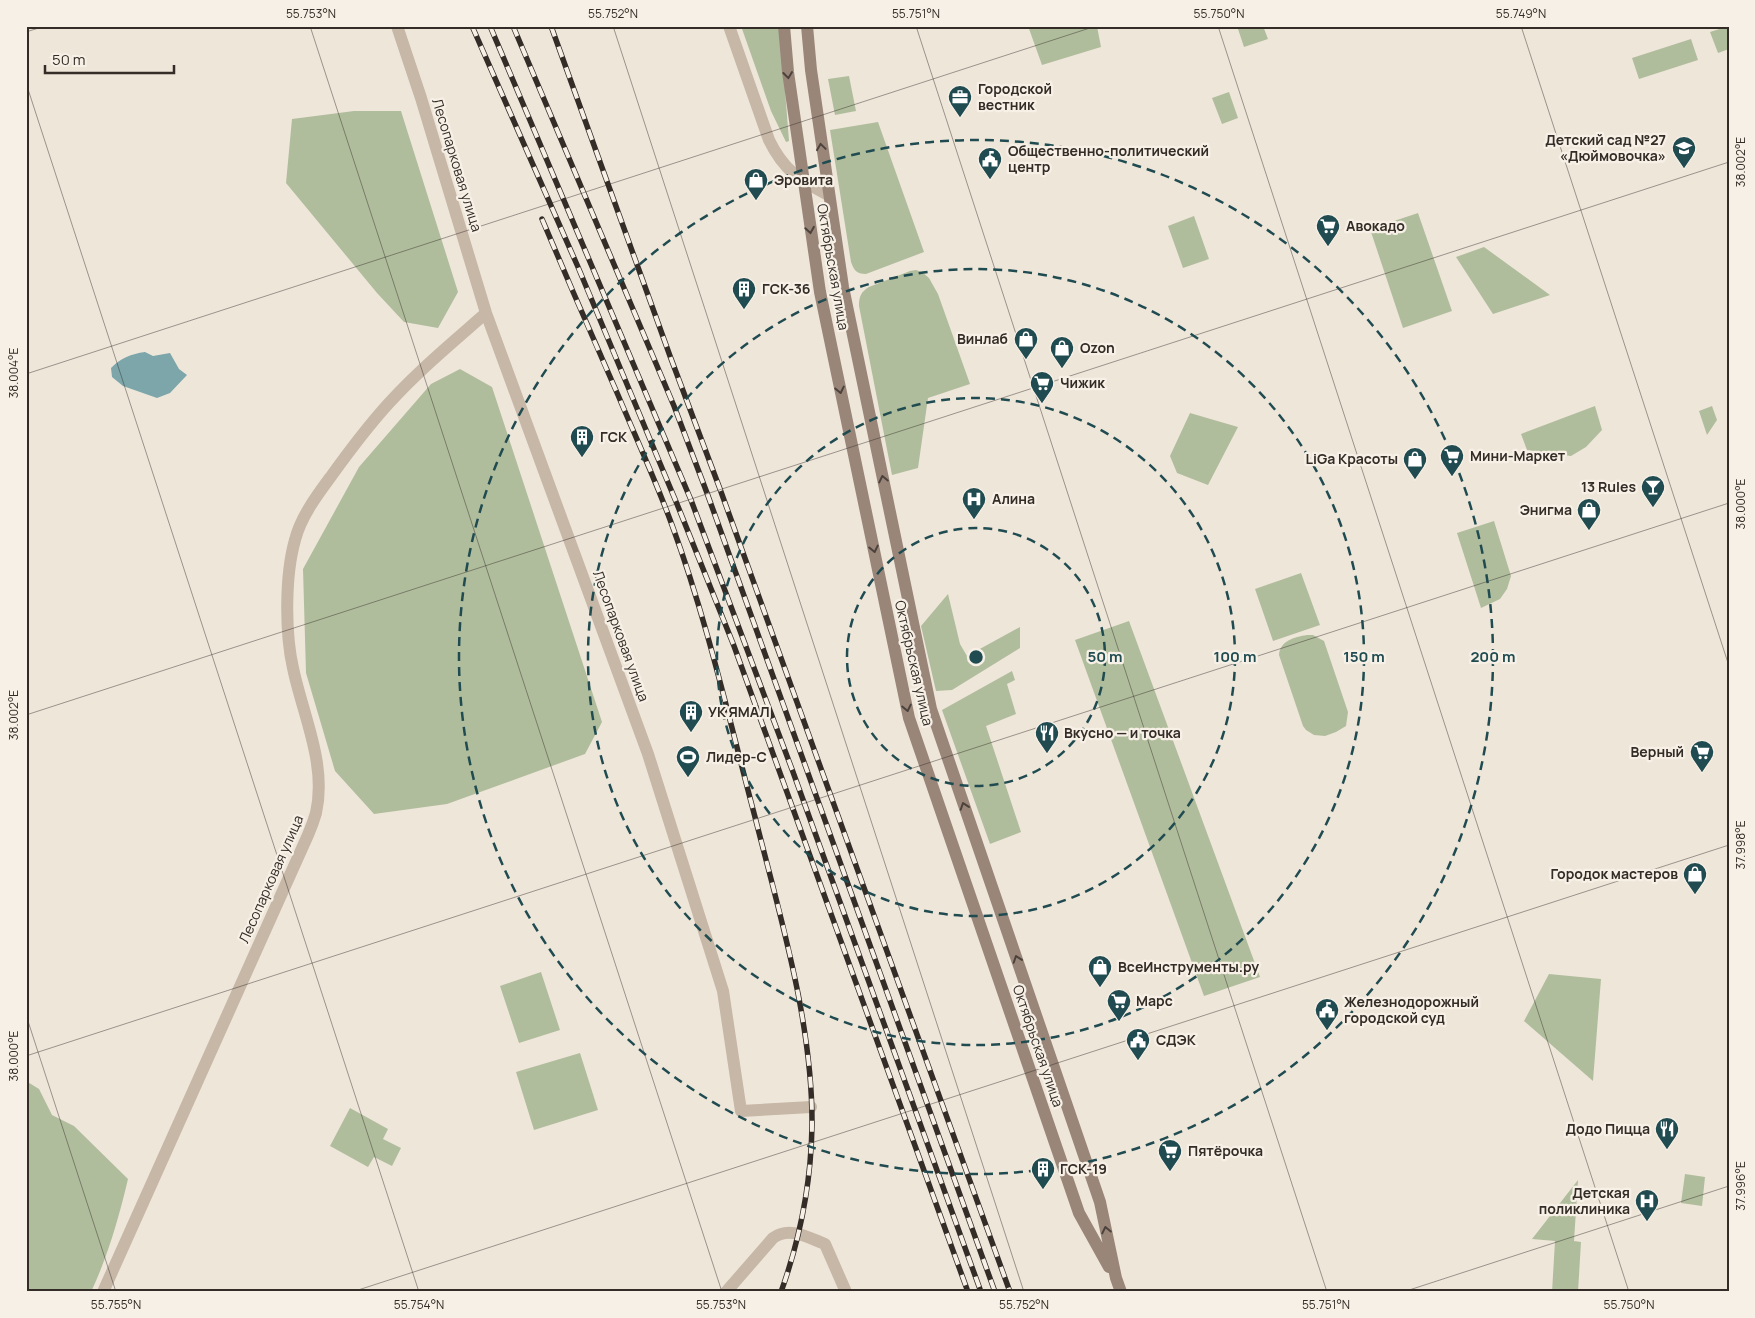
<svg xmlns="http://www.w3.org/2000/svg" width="1755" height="1318" font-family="Manrope,sans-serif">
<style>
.green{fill:#b0bd9c}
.water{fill:#7ca6aa}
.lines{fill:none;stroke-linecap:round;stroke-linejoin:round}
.minor{stroke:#c6b7a7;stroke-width:12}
.tertiary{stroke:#c6b7a7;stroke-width:12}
.secondary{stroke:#998679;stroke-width:12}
.rail-casing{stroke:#332c27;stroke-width:5.5}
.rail{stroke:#f7f0e6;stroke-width:4;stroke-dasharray:11;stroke-linecap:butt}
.oneway{stroke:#4c423c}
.ticks{fill:none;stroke:#332c27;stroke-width:1;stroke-opacity:0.45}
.ring{fill:none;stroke:#204c51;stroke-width:2.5;stroke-dasharray:9 6}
.labels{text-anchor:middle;stroke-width:4.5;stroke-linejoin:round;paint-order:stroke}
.poi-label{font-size:14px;font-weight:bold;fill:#332c27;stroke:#f7f0e6;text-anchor:start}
.street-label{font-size:14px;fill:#332c27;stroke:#f7f0e6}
.centre{fill:#204c51;stroke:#f7f0e6;stroke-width:2.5}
.ring-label{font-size:15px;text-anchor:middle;font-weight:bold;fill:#204c51;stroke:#f7f0e6;stroke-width:4.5;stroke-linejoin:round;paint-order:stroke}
.neatline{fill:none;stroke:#332c27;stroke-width:2}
.ticks-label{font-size:12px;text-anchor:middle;fill:#332c27}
</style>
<rect width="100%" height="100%" fill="#efe6da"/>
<!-- green -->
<path class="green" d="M 741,26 L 780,26 L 789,141 L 786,142 L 771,111 Z
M 1028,26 L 1097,26 L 1101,47 L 1042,65 Z
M 1237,26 L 1263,26 L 1268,39 L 1244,47 Z
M 1729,26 L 1729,49 L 1718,53 L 1710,32 Z
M 1691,39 L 1698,60 L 1639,79 L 1632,58 Z
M 849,76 L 856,111 L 835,115 L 828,79 Z
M 1229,92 L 1238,118 L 1222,124 L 1212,98 Z
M 354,111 L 401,111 L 458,292 L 438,328 L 404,322 L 377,293 L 286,183 L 292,119 Z
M 878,122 L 924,252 L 866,274 C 856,274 854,270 851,262 L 830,130 Z
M 1418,213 L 1452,311 L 1403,328 L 1370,229 Z
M 1194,216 L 1209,259 L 1183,268 L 1168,226 Z
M 1484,247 L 1550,295 L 1493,314 L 1456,257 Z
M 916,270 L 922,272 L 929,278 L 938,294 L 970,384 L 928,398 L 918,468 L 892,475 L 859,306 C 859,296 861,292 869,287 L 910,271 Z
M 460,369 L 492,387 L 602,722 L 585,754 L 447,804 L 374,814 L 335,771 L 306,673 L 303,569 L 359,467 L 431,384 Z
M 1595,406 L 1602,430 L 1586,447 L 1571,456 L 1527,450 L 1521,434 Z
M 1712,406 L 1717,420 L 1707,435 L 1699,411 Z
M 1190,413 L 1238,427 L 1208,485 L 1177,473 L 1170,456 Z
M 1494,521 L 1511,576 L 1507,589 L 1500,599 L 1481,608 L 1457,533 Z
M 1301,573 L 1320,625 L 1273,641 L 1255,589 Z
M 948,594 L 960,644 L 967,656 L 1020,627 L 1020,648 L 952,690 L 936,691 L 921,626 Z
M 1129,621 L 1260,977 L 1204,996 L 1075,640 Z
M 1307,635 L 1313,635 L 1324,641 L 1348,712 L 1346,726 L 1336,732 L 1325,736 L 1314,735 L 1306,730 L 1303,726 L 1279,655 C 1280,641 1294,637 1307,635 Z
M 1012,671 L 1015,680 L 1007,684 L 1016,714 L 986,726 L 1021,832 L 990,844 L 942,710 Z
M 541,972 L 560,1030 L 519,1043 L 500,986 Z
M 1549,974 L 1601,979 L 1593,1081 L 1524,1021 Z
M 580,1053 L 598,1110 L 534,1130 L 516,1072 Z
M 26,1081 L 39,1089 L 52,1115 L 74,1126 L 128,1179 C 119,1217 108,1256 91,1292 L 26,1292 Z
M 350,1108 L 388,1129 L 383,1139 L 401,1148 L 392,1166 L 374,1157 L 368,1167 L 330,1146 Z
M 1685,1174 L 1705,1177 L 1702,1206 L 1681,1203 Z
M 1578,1180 L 1574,1241 L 1581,1242 L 1578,1292 L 1552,1292 L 1555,1241 L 1532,1239 Z"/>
<!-- water -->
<path class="water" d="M 145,352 L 153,356 L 170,353 L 179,369 L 187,375 L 170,393 L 157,398 L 123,386 L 112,377 L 111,368 C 121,358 131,354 145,352 Z"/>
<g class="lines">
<!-- minor -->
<path class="minor" d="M 397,26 L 421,98 L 486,313 L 648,754 L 723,991 L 741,1111 L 811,1107
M 103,1292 L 308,835 C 311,828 314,820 316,813 C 327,764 303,716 293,668 C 285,633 285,575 295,540 C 301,516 318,494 332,475 C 350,450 368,426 389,403 C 419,370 453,342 486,313
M 726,1292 L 773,1238 C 789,1226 807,1237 825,1244 L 846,1292"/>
<!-- tertiary -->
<path class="tertiary" d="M 729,26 L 769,140 C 784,171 800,180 828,195"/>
<!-- secondary -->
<path class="secondary" d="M 784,26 L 788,72 L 820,292 L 909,718 L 1079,1213 L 1109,1267
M 807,26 L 811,70 L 843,287 L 931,709 L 1100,1202 L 1116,1278 L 1121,1292"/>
<!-- rail casing -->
<g class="rail-casing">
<path id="rail" d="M 472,26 L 578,267 L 677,504 L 734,646 L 968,1292
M 490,26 L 691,500 L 793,772 L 981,1292
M 513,26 L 674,406 L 707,493 L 995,1292
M 551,26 L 670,356 L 720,489 L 1010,1292
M 542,219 C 567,278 592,336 618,395 C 636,438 656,481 672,525 C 707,620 729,719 755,817 C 780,916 813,1024 812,1126 C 811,1183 800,1239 781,1292"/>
</g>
<!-- rail -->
<use href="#rail" class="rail"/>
</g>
<!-- one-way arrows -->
<defs><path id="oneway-chevron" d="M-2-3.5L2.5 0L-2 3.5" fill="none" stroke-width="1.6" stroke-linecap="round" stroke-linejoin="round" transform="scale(1.25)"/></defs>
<g class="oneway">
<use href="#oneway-chevron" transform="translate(788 75) rotate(83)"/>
<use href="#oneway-chevron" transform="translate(821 147) rotate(-98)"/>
<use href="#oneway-chevron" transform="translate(810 230) rotate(81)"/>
<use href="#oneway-chevron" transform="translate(840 390) rotate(78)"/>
<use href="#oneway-chevron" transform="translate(883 479) rotate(-102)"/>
<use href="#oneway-chevron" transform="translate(874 549) rotate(78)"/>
<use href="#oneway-chevron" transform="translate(907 708) rotate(78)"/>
<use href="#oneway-chevron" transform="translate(964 806) rotate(-109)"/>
<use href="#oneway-chevron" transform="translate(1017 959) rotate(-109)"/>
<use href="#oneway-chevron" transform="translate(1106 1230) rotate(-102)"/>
</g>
<!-- ticks -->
<path class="ticks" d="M 310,26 L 722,1292M 613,26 L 1024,1292M 916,26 L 1327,1292M 1218,26 L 1629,1292M 1521,26 L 1729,666M 26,32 L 45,26M 26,83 L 419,1292M 26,374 L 1096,26M 26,715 L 1729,162M 26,1015 L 116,1292M 26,1056 L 1729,503M 352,1292 L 1729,845M 1403,1292 L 1729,1186"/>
<!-- distance rings -->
<g class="ring">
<circle cx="976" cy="657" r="129"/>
<circle cx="976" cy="657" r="259"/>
<circle cx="976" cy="657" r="388"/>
<circle cx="976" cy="657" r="517"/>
</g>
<!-- icons -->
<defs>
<g id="office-pin" transform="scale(1.25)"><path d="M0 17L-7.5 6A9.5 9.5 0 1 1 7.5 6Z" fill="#204c51" stroke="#f7f0e6"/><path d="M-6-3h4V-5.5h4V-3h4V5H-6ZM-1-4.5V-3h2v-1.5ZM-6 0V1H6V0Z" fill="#fff"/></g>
<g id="school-pin" transform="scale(1.25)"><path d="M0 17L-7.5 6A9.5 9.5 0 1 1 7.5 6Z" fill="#204c51" stroke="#f7f0e6"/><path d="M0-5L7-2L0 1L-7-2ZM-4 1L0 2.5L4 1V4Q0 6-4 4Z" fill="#fff"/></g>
<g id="civic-pin" transform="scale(1.25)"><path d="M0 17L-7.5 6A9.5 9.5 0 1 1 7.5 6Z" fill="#204c51" stroke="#f7f0e6"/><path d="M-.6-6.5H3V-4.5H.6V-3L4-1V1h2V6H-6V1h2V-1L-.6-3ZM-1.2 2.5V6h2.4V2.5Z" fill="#fff"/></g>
<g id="shop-pin" transform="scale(1.25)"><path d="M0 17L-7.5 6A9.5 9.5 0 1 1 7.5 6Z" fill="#204c51" stroke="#f7f0e6"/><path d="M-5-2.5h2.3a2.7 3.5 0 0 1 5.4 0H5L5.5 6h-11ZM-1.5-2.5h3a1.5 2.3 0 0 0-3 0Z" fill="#fff"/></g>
<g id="supermarket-pin" transform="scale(1.25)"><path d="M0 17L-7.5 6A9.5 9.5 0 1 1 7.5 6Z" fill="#204c51" stroke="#f7f0e6"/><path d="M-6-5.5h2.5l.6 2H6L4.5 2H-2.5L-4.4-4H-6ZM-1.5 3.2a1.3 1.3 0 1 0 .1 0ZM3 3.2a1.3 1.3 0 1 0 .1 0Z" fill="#fff"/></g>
<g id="building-pin" transform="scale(1.25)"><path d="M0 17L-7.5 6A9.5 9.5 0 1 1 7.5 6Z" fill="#204c51" stroke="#f7f0e6"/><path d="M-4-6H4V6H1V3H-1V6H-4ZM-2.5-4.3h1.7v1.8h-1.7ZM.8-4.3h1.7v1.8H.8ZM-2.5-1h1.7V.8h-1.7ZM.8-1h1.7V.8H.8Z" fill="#fff"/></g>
<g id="bar-pin" transform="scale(1.25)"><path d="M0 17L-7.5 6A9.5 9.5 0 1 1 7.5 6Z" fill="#204c51" stroke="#f7f0e6"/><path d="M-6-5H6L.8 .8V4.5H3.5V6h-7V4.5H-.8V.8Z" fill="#fff"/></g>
<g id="hospital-pin" transform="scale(1.25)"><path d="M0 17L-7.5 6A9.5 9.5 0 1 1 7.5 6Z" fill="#204c51" stroke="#f7f0e6"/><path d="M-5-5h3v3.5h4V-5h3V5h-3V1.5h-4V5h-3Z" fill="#fff"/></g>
<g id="restaurant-pin" transform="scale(1.25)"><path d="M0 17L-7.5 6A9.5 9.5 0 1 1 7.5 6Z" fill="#204c51" stroke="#f7f0e6"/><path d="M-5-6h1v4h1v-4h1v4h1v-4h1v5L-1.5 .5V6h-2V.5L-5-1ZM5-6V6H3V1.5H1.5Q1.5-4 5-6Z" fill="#fff"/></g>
<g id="stadium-pin" transform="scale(1.25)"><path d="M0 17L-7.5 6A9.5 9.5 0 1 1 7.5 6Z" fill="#204c51" stroke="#f7f0e6"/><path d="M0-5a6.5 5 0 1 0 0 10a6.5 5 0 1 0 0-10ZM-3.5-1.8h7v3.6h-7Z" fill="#fff"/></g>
</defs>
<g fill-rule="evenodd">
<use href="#office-pin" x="960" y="97"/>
<use href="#school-pin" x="1684" y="148"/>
<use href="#civic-pin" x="990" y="159"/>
<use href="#shop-pin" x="756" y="180"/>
<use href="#supermarket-pin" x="1328" y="226"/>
<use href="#building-pin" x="744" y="289"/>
<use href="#shop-pin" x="1026" y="339"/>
<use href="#shop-pin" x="1062" y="348"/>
<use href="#supermarket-pin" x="1042" y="383"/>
<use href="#building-pin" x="582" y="437"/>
<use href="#supermarket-pin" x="1452" y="456"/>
<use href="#shop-pin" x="1415" y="459"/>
<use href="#bar-pin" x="1653" y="487"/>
<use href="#hospital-pin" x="974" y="499"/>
<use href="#shop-pin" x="1589" y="510"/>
<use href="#building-pin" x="691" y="712"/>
<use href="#restaurant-pin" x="1047" y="733"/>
<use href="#supermarket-pin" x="1702" y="752"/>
<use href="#stadium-pin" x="688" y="757"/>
<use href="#shop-pin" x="1695" y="874"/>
<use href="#shop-pin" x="1100" y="967"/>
<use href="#supermarket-pin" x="1119" y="1001"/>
<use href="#civic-pin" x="1327" y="1010"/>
<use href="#civic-pin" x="1138" y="1040"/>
<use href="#restaurant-pin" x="1667" y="1129"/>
<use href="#supermarket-pin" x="1170" y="1151"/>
<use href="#building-pin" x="1043" y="1169"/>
<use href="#hospital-pin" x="1647" y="1201"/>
</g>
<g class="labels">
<!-- poi labels -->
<g class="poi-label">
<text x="978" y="94">Городской<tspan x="978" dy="16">вестник</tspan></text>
<text x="1666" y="145" text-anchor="end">Детский сад №27<tspan x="1666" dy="16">«Дюймовочка»</tspan></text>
<text x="1008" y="156">Общественно-политический<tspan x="1008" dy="16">центр</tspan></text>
<text x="774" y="185">Эровита</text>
<text x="1346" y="231">Авокадо</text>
<text x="762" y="294">ГСК-36</text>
<text x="1008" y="344" text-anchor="end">Винлаб</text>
<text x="1080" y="353">Ozon</text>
<text x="1060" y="388">Чижик</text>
<text x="600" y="442">ГСК</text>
<text x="1470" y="461">Мини-Маркет</text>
<text x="1398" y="464" text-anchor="end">LiGa Красоты</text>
<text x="1636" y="492" text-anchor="end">13 Rules</text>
<text x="992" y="504">Алина</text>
<text x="1572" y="515" text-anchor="end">Энигма</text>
<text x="708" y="717">УК ЯМАЛ</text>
<text x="1064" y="738">Вкусно — и точка</text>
<text x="1684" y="757" text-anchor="end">Верный</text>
<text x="706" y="762">Лидер-С</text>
<text x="1678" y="879" text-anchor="end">Городок мастеров</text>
<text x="1118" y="972">ВсеИнструменты.ру</text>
<text x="1136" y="1006">Марс</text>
<text x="1344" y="1007">Железнодорожный<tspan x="1344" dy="16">городской суд</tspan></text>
<text x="1156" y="1045">СДЭК</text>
<text x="1650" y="1134" text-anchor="end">Додо Пицца</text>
<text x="1188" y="1156">Пятёрочка</text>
<text x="1060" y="1174">ГСК-19</text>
<text x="1630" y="1198" text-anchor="end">Детская<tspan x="1630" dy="16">поликлиника</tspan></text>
</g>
<!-- street labels -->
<g class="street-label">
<text transform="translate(457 165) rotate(73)" y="5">Лесопарковая улица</text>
<text transform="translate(833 267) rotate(80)" y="5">Октябрьская улица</text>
<text transform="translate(621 636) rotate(70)" y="5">Лесопарковая улица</text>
<text transform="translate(914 663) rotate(77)" y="5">Октябрьская улица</text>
<text transform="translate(271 879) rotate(-66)" y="5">Лесопарковая улица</text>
<text transform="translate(1038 1046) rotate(71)" y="5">Октябрьская улица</text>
</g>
</g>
<circle cx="976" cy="657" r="8" class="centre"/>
<g class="ring-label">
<text x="1105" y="662">50 m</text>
<text x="1235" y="662">100 m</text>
<text x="1364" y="662">150 m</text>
<text x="1493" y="662">200 m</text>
</g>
<!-- border -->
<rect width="1755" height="1318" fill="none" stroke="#f7f0e6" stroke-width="55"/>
<!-- scale -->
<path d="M45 65v8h129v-8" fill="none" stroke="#332c27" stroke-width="2.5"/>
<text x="52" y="65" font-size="15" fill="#332c27" stroke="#f7f0e6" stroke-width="4" paint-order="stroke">50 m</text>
<rect x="28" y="28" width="1700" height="1262" class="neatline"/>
<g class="ticks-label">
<text x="311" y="18">55.753°N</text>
<text x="613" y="18">55.752°N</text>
<text x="916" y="18">55.751°N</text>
<text x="1219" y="18">55.750°N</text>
<text x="1521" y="18">55.749°N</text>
<text transform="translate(1741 162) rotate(-90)" y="4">38.002°E</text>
<text transform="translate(14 373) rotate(-90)" y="4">38.004°E</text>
<text transform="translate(1741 504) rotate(-90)" y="4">38.000°E</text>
<text transform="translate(14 715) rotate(-90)" y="4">38.002°E</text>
<text transform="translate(1741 845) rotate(-90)" y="4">37.998°E</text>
<text transform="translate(14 1056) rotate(-90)" y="4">38.000°E</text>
<text transform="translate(1741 1186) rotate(-90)" y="4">37.996°E</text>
<text x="116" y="1309">55.755°N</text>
<text x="419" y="1309">55.754°N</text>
<text x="721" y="1309">55.753°N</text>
<text x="1024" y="1309">55.752°N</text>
<text x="1326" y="1309">55.751°N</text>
<text x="1629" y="1309">55.750°N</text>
</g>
</svg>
